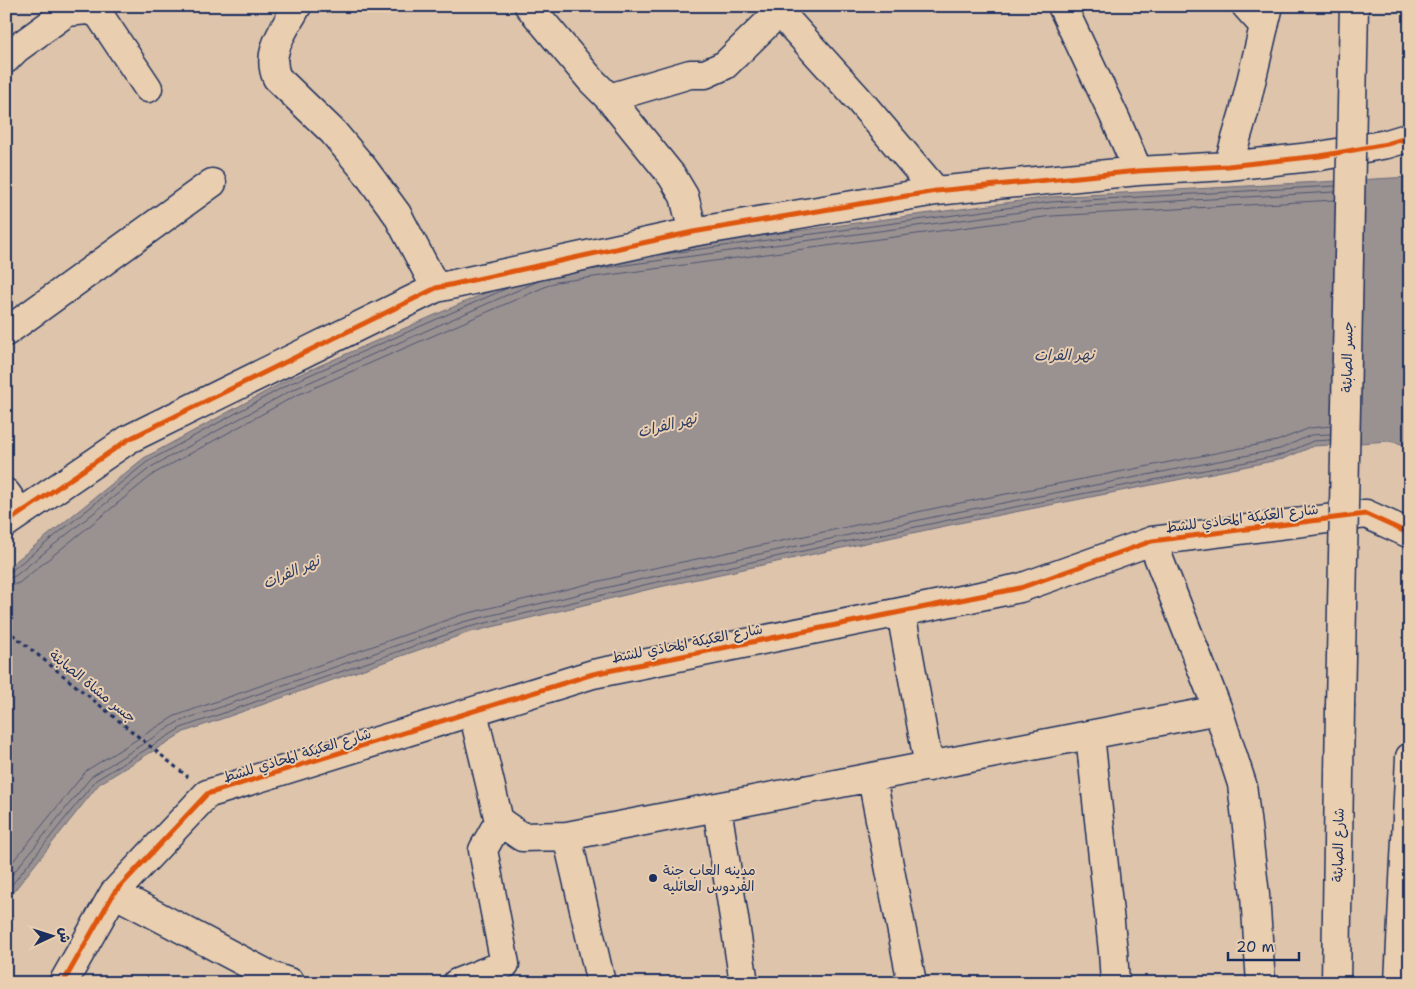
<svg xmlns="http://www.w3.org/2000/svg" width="1416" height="989" font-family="'Shantell Sans','Playpen Sans Arabic',sans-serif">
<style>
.water{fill:#9a9191;stroke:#676a7d}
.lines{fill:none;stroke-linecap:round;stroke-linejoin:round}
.shore{stroke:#4e5672;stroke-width:1}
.minor-casing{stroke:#1b2f5e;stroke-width:31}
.major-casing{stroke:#1b2f5e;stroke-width:31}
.path{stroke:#1b2f5e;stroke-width:3;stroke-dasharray:4 4;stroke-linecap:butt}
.minor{stroke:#e9ceb0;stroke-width:28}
.major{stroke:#e9ceb0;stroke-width:28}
.major-bridge-casing{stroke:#1b2f5e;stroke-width:31;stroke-linecap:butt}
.major-bridge{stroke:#e9ceb0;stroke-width:28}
.cycleway-casing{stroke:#e9ceb0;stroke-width:8}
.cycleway{stroke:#de5710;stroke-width:5}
.poi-dot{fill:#1b2f5e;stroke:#e9ceb0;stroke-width:2}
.labels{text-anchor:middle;stroke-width:4;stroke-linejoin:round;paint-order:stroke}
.street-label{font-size:14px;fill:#1b2f5e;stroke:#e9ceb0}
.poi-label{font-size:14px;fill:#1b2f5e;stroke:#e9ceb0;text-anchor:start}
.water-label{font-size:15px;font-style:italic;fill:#2e3e66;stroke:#e9ceb0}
</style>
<rect width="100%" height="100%" fill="#ddc4ab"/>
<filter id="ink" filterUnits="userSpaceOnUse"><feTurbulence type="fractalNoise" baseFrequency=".02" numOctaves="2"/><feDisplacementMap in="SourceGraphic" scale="10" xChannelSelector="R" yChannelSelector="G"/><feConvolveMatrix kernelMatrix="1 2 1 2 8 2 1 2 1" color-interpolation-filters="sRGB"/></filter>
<g filter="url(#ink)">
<!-- water -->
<path class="water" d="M 1410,177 L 1410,446 L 1389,441 L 1314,446 L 1283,459 L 959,523 L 650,589 L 467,633 L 184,732 L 99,784 L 10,896 L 6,903 L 6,569 L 144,458 L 287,380 L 551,264 L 1050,197 Z"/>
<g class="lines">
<!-- shore -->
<path class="shore" d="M 664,254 L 1051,202 L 1335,186
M 588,270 L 1051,208 L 1335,192
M 6,573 L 11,571 L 147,462 L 289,384 L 510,287
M 6,579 L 15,576 L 151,467 L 292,390 L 541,280
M 6,587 L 19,583 L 155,473 L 295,396 L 556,282 L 1052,216 L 1335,200
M 6,870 L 87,770 L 175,716 L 461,615 L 645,570 L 955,504 L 1277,441 L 1310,428 L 1331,426
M 6,882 L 92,776 L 178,722 L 463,622 L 647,578 L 957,512 L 1280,449 L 1311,435 L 1330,434
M 6,892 L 96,780 L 181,728 L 465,628 L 648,584 L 958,518 L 1282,455 L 1313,441 L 1330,440"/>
<!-- minor casing -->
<g class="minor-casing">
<path id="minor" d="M 297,6 C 285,29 265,52 277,78 L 333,132 L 364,169 L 397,214 L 436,288
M 529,6 L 591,80 L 609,98 L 690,74 L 705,74 L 725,65 L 779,12
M 774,6 L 859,100 L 936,191
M 1062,6 L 1116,120 L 1138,171
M 6,59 L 16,49 L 67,12 L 87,10 L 98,13 L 148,88
M 609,98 L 672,176 L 684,196 L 693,232
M 1228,166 L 1244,112 L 1264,26 L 1246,6
M 6,332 L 212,183
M 6,493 L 20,513
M 6,523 L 129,439 L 436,288 L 693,232 L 936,191 L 1138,171 L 1228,166 L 1320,156 L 1387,144 L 1410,137
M 1152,541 L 1218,710 L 1242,784 L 1255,895 L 1261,983
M 901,612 L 929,767
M 473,712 L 499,821 L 522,837 L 567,836 L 1218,710
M 1090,735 L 1113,951 L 1115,983
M 872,778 L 912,983
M 717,807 L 744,983
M 567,836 L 601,983
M 114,893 L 271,976 L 291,983
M 63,983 L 114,893 L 207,794 L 593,674 L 1020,588 L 1152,541 L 1366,514 L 1410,534
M 457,983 L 505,964 L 483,850 L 499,821
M 1399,983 L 1410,757"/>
</g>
<!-- major casing -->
<g class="major-casing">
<path id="major" d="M 1264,26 L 1269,6
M 1336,983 L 1340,707"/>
</g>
<!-- path -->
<path class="path" d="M 6,629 L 188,777"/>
<!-- minor -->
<use href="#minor" class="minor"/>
<!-- major -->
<use href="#major" class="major"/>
<!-- major-bridge casing -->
<g class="major-bridge-casing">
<path id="major-bridge" d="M 1340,707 L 1354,6"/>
</g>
<!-- major-bridge -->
<use href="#major-bridge" class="major-bridge"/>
<!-- cycleway casing -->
<g class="cycleway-casing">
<path id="cycleway" d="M 6,523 L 129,439 L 436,288 L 693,232 L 936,191 L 1138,171 L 1228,166 L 1320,156 L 1387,144 L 1410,137
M 63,983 L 114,893 L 207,794 L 593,674 L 1020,588 L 1152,541 L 1366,514 L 1410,534"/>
</g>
<!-- cycleway -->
<use href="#cycleway" class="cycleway"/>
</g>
</g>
<!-- markers -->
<circle class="poi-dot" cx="653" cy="878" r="5"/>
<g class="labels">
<!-- street labels -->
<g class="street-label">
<text transform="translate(1347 357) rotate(-89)" y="5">جسر الصابئة</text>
<text transform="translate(1242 518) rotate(-7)" y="5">شارع العكيكة المحاذي للشط</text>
<text transform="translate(687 643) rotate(-11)" y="5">شارع العكيكة المحاذي للشط</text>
<text transform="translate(93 686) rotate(39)" y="5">جسر مشاة الصابئة</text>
<text transform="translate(297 755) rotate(-17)" y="5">شارع العكيكة المحاذي للشط</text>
<text transform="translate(1338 845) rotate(-89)" y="5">شارع الصابئة</text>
</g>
<!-- poi labels -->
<g class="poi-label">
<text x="663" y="875">مدينه العاب جنة<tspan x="663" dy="16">الفردوس العائليه</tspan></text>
</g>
<!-- water labels -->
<g class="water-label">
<text transform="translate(1064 355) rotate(-1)" y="5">نهر الفرات</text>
<text transform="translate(667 425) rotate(-14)" y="5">نهر الفرات</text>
<text transform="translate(291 572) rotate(-24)" y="5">نهر الفرات</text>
</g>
</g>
<!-- margin -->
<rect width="1416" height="989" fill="none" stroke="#e9ceb0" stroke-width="25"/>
<rect x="12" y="12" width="1391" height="964" fill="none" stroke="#1b2f5e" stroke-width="2" filter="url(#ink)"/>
<!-- north arrow -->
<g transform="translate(52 936) rotate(86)" stroke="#e9ceb0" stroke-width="4" paint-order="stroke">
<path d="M0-4L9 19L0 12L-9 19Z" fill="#1b2f5e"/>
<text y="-8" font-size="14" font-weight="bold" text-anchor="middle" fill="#1b2f5e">ش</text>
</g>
<!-- scale -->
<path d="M1228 952v8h71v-8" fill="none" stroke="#1b2f5e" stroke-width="2.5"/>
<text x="1236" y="952" font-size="15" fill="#1b2f5e" stroke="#e9ceb0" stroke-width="4" paint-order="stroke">20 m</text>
</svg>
